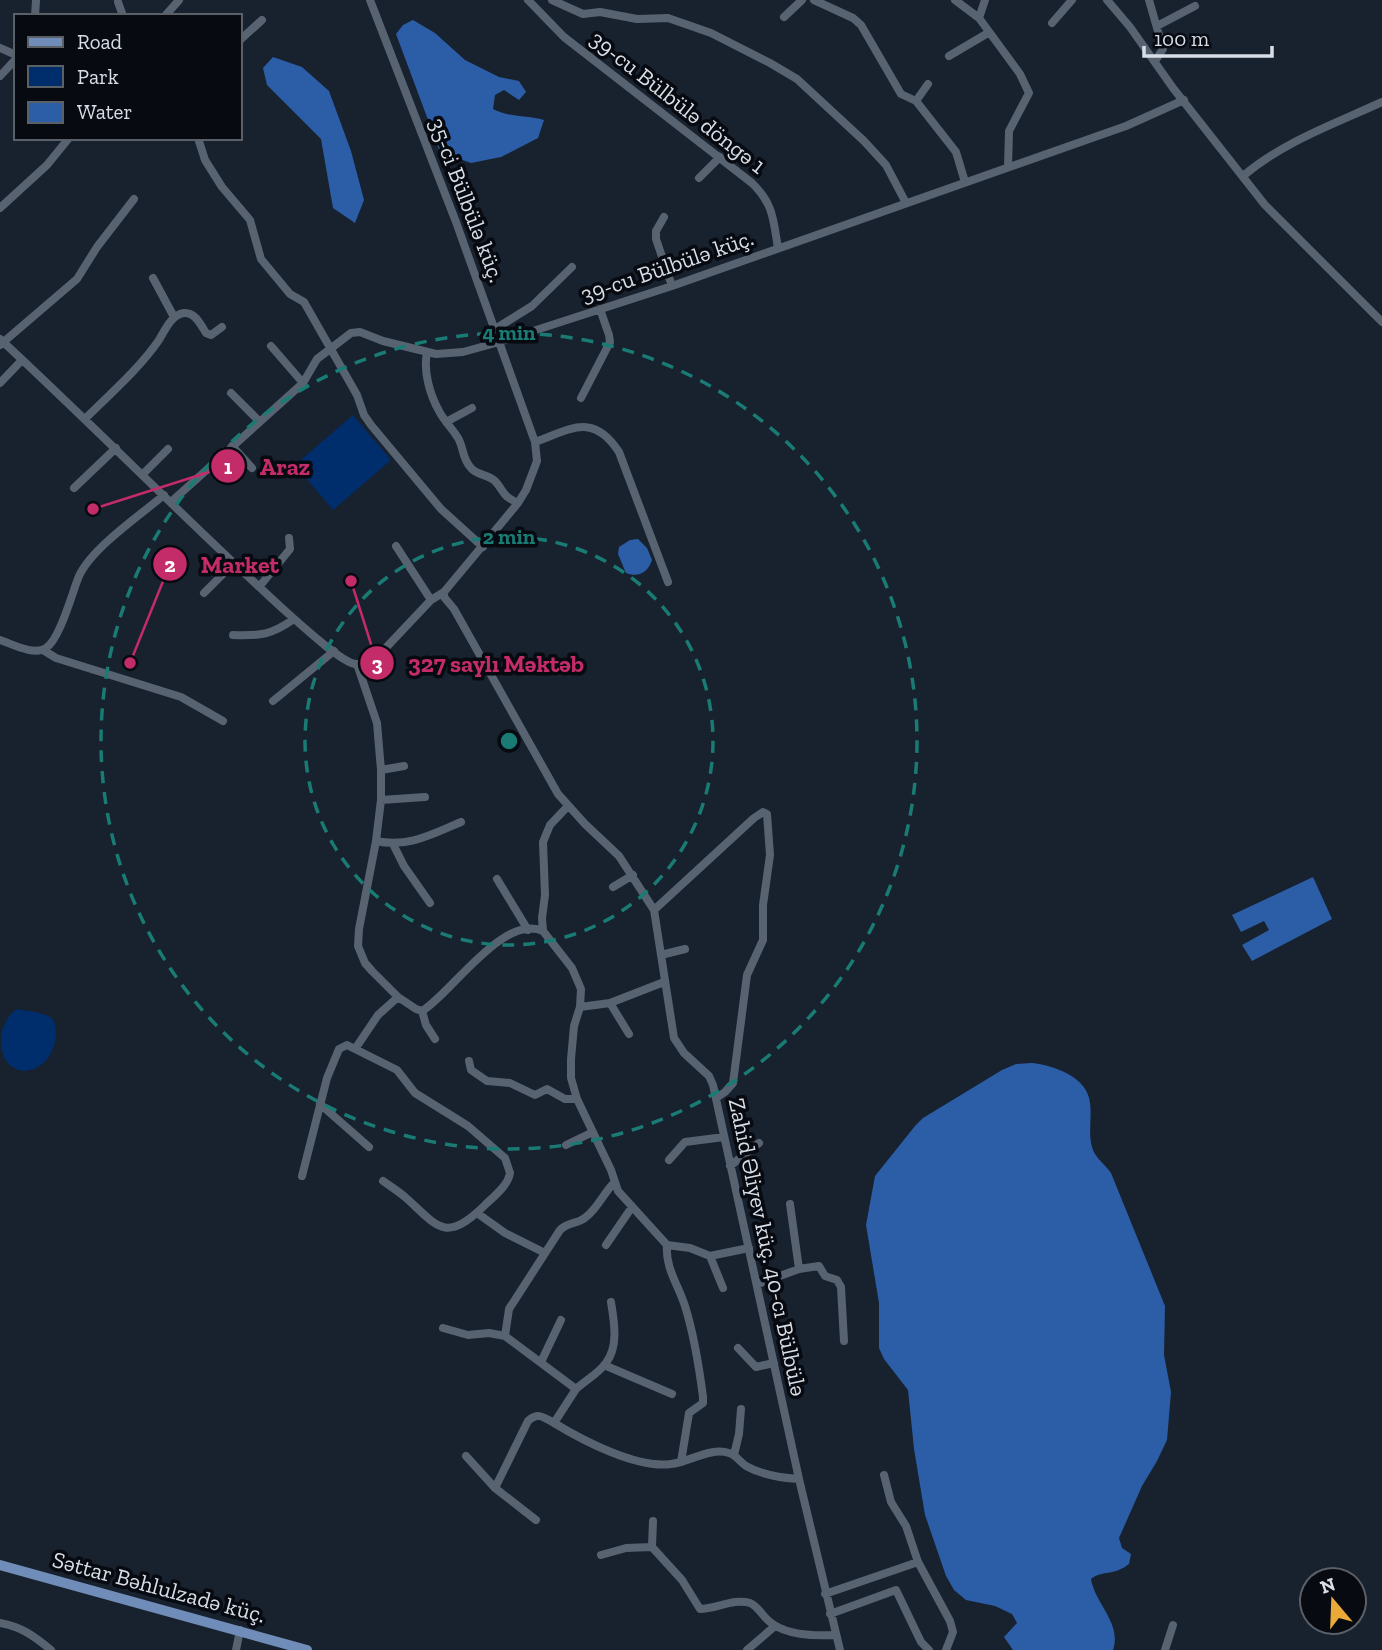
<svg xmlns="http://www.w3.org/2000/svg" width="1382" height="1650" font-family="'Zilla Slab',serif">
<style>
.green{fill:#002e6d}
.water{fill:#2b5ea7}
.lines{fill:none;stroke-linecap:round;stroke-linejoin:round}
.minor{stroke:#586372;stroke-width:8}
.major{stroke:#6f8db8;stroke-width:10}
.ring{fill:none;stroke:#197b74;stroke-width:3.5;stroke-dasharray:12 9}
.labels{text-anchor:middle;stroke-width:7;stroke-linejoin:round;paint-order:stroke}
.street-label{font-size:23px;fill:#d8dee7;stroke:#070a10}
.centre{fill:#197b74;stroke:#070a10;stroke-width:3.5}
.ring-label{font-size:21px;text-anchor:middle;font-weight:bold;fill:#197b74;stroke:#070a10;stroke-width:7;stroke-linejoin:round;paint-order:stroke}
.leader{fill:none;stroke:#c42c69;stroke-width:2.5}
.callout-dot{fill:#c42c69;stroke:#070a10;stroke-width:2.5}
.mark-label{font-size:21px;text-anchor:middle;font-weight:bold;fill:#fff}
.callout-label{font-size:24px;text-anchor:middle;font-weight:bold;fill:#c42c69;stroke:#070a10;stroke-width:7;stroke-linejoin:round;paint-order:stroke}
</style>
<rect width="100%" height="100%" fill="#18212e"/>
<!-- green -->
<path class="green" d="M 353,415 L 391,460 L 333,510 L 295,465 Z
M 17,1009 C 27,1011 40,1012 48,1016 C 55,1019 56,1027 56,1034 C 53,1079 1,1084 1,1041 C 0,1029 8,1015 17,1009 Z"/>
<!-- water -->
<path class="water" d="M 413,20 L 435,33 L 465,60 L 499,77 L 519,81 L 526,92 L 519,100 L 504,90 L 495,95 L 493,109 C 510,118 527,115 544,120 L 538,138 L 501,157 L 471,163 L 440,152 L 396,34 L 403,25 Z
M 273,57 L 302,67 L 329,91 L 351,151 L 364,200 L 355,223 L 333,208 L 321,139 L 267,85 L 263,68 Z
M 638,539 L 647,548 L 652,560 C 648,572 639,578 626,573 L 618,554 L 619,547 L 630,540 Z
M 1313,877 L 1332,919 L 1252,961 L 1242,945 L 1269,930 L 1264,921 L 1241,932 L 1232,915 Z
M 1032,1063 C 1053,1065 1088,1077 1090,1103 C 1092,1117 1088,1133 1092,1147 C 1095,1158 1105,1164 1111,1173 L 1165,1306 L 1164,1355 L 1171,1392 L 1167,1440 L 1157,1461 L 1142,1486 L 1119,1538 L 1122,1548 L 1131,1554 L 1129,1564 C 1114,1576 1102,1570 1091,1579 C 1095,1604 1122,1623 1113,1650 L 1013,1650 L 1004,1637 L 1017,1623 L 1012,1614 L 995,1606 L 966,1600 L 954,1590 L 946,1576 L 925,1515 L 914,1449 L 908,1390 L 884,1359 L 879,1348 L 879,1303 L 866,1225 L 875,1176 L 915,1126 L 923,1118 L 1002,1070 L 1016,1064 Z"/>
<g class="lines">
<!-- minor -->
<path class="minor" d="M 528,0 L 564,37 L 752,183 C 774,205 773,219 778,248
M 552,0 L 583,14 L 600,12 L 637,19 L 668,18 L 711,33 L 770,63 L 797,79 L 864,141 L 886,165 L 906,203
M 814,0 L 853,18 L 861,25 L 901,94 L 916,101 L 956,152 L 965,182
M 955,0 L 979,18
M 985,0 L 979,18 L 1020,74 L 1029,93 L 1009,131 L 1008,167
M 1107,0 L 1130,27 L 1173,88 L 1265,205 L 1382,322
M 1149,0 L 1163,49 L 1155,61
M 118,2 L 123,16
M 35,16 L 36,0
M 165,16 L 179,0
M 784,17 L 802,0
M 1052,23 L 1072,0
M 1157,26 L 1195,6
M 240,40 L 262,20
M 0,48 L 16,55
M 949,56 L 988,33
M 0,76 L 16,59
M 916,101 L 928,84
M 198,138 L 205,160 L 222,187 L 250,220 L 261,259 L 290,294 L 304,302 L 357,395 L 364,415 L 371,425 L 441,509 L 483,547
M 1243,176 C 1283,142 1334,124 1382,102
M 699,178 L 720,157
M 0,208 L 47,165 L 69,138
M 664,217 L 656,231 L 656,239 L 672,286
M 153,278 L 174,317
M 495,329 L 532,306 L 572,267
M 0,339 C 96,428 187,521 283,609 C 297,621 339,661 355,664 C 364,665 373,659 380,654 L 431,600 L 444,592 L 518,503 L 526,490 L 537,461 L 535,442 L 456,222 L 370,0
M 0,345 L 77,279 L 97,247 L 134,199
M 271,346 L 303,383
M 427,353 C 423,371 430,395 439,411 C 444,421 453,429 458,438 C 464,448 462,459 471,468 C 478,476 488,474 495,481 C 505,492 501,495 518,503
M 0,383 L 22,360
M 231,393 L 259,421
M 581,398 L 610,342 L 609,335 L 600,309
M 85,419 C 110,394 139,369 159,340 C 165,330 171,315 184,313 C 195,312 201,325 206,333 L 211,335 L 222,327
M 446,422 L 472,408
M 535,442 C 571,429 593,412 619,452 L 668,582
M 232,446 L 252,468
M 143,474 L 168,449
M 74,488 L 116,448
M 171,502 L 303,383 L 317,359 L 351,333 L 360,332 L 383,341 L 436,354 L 463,352 L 499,342 L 672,286 L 1126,126 L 1184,100
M 396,546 L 431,600
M 259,587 L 290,549 L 289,538
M 444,592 L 444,597 L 454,609 L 558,794 L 585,824 L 619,856 L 654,910 L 674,1038 L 684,1053 L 709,1076 L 713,1085 L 799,1479 L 840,1650
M 204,593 L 234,563
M 233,635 C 261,636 271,635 294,619
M 0,640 C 12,644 34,656 46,648 C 60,639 72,593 79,576 C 92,548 139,516 164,495
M 43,650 L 56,658 L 181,697 L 223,721
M 357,664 L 377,723 L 381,770 L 381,800 L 376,841 L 359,929 L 358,946 L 365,963 L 372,971 L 398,997 L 416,1009 L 422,1011 C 450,995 503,913 543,931
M 273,701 L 334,651
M 381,770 L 404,766
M 381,800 L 425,797
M 568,806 L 550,825 L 543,842 L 545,895 L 542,918 L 543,931 L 572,968 L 581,989 L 580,1007 L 574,1026 L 571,1059 L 571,1078 L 577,1099 L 611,1170 L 618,1191 L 667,1245 L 690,1248 L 710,1256 L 749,1248
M 376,841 C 408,848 432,834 461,822
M 393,844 L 404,866 L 430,903
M 497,879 L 528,930
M 613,887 L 633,875
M 654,910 L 754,818 L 763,812 L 767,814 L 770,855 L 763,905 L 763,940 L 747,975 L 733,1083 L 725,1092 L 716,1098
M 661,955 L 685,949
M 610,1003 L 629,1034
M 580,1007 L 610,1003 L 664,982
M 422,1011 L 426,1025 L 435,1039
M 355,1049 L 397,1070 L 415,1093 L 468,1126 L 505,1158 L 510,1173 C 508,1186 493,1197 484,1206 C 444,1245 437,1225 405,1197 C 398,1191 390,1186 383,1181
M 469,1061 L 471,1070 L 487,1081 L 510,1083 L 535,1095 L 547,1089 L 565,1099 L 577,1099
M 320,1104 L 369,1147
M 566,1145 L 593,1132
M 669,1160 L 685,1142 L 724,1137
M 730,1166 L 759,1143
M 302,1176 L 327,1078 L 339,1049 L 347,1045 L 355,1049 L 378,1015 L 398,997
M 615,1182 C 604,1192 598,1208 586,1217 C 578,1224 568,1222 560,1230 L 509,1309 L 505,1336 L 576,1389 L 554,1423 C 582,1440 637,1469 671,1464 C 689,1462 711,1447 729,1453 C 736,1455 740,1462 746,1466 C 762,1475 781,1478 799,1479
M 790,1204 L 799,1269
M 477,1213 L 505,1233 L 545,1253
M 606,1245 L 632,1207
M 667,1245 C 665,1268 678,1284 685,1306 C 694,1335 699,1366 703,1397 L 703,1403 L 689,1413 L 681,1462
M 710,1256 L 723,1288
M 758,1284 L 799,1269 L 819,1266 L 825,1276 L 837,1280 L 841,1287 L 844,1341
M 443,1328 L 468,1335 L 489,1333 L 505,1336
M 738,1348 L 756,1367 L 774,1363
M 541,1362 L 561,1320
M 604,1365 L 672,1394
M 576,1389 C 586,1380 599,1373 606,1363 C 619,1346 614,1321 611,1302
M 734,1455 L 739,1434 L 741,1409
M 466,1456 L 495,1488 L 536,1520
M 884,1475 L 891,1502 L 906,1526 L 918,1562 L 950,1621 L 953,1632 L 946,1650
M 495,1488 L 528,1421 C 538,1412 543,1417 554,1423
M 652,1547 L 653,1521
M 601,1555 L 626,1548 L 652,1547 L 682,1580 L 700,1609 C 716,1609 734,1598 750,1603 C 758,1606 763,1617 770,1622 C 787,1636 815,1636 835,1635
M 825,1594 L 918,1562
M 830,1614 L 896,1590 L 921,1642 L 929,1650
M 0,1623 C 22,1627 34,1636 51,1650
M 236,1650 L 240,1630
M 747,1650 L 775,1626
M 1165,1650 L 1173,1625"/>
<!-- major -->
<path class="major" d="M 0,1565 L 307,1650"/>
</g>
<!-- distance rings -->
<g class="ring">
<circle cx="509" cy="741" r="204"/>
<circle cx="509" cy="741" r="408"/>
</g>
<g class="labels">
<!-- street labels -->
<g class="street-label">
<text transform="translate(678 102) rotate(38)" y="8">39-cu Bülbülə döngə 1</text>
<text transform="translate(467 200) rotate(69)" y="8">35-ci Bülbülə küç.</text>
<text transform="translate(667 266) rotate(-19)" y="8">39-cu Bülbülə küç.</text>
<text transform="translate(768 1247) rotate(78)" y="8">Zahid Əliyev küç. 40-cı Bülbülə</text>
<text transform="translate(159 1587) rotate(15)" y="8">Səttar Bəhlulzadə küç.</text>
</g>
</g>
<circle cx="509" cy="741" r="10" class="centre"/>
<g class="ring-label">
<text x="509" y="340">4 min</text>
<text x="509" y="544">2 min</text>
</g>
<!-- callouts -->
<path class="leader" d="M93 509L228 466M130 663L170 564M351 581L377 663"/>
<g class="callout-dot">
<circle cx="93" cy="509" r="7"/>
<circle cx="130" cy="663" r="7"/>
<circle cx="351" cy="581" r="7"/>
<circle cx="228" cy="466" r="18"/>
<circle cx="170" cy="564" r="18"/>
<circle cx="377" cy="663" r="18"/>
</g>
<g class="mark-label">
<text x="228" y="474">1</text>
<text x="170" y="572">2</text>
<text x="377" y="671">3</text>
</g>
<g class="callout-label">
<text x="285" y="475">Araz</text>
<text x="240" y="573">Market</text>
<text x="496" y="672">327 saylı Məktəb</text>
</g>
<!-- legend -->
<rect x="14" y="14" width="228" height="126" fill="#070a10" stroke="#5b5f66" stroke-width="2"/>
<rect x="28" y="37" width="35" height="10" fill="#6f8db8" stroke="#5b5f66" stroke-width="2"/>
<text x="77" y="49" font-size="21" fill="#d8dee7">Road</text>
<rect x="28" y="66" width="35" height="21" fill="#002e6d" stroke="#5b5f66" stroke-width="2"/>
<text x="77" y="84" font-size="21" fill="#d8dee7">Park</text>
<rect x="28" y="102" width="35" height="21" fill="#2b5ea7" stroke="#5b5f66" stroke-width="2"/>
<text x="77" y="119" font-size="21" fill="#d8dee7">Water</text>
<!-- north arrow -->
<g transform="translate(1333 1601) rotate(341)"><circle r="33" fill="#070a10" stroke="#5b5f66" stroke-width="2"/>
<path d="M0-5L12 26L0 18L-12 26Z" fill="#e9aa38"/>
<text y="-10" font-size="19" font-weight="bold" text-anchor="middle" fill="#d8dee7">N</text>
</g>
<!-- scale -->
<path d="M1144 46v10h128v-10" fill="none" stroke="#d8dee7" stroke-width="3.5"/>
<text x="1154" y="46" font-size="21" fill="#d8dee7" stroke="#070a10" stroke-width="5" paint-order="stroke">100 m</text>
</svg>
